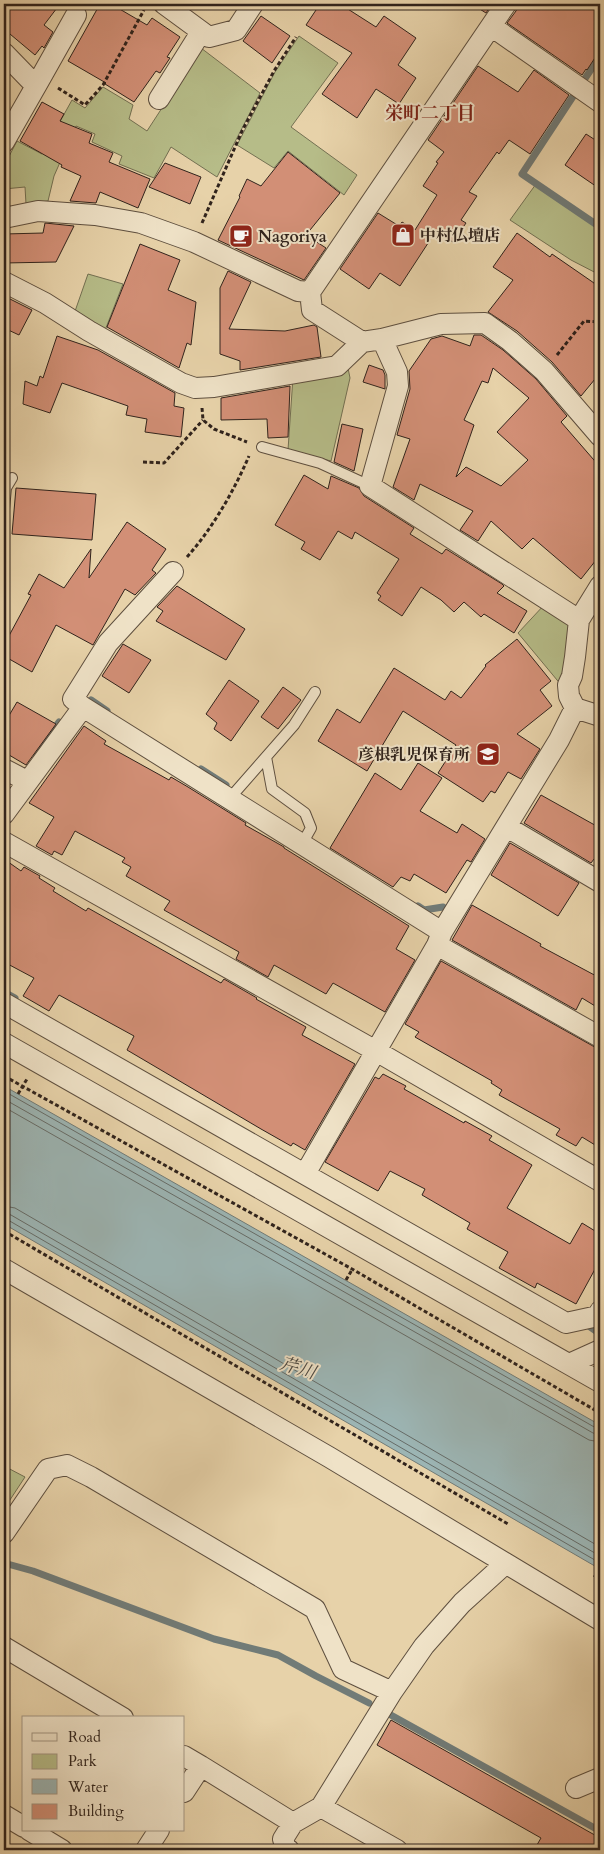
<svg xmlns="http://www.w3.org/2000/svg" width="604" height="1854" font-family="Cardo,'Noto Serif JP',serif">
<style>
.green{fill:#b6bc88;stroke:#737052}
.water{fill:#9cb5b4;stroke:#717b77}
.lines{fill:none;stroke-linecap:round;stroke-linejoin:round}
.shore{stroke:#666c68;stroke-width:1}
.stream{stroke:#717b77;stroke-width:7}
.building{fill:#d28f76;stroke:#30231c;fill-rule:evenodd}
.lane-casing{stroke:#5e4f3f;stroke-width:12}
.street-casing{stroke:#5e4f3f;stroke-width:22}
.path{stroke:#30231c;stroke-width:3;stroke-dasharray:4 2.5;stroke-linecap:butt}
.lane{stroke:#efe2c7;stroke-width:10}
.street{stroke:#efe2c7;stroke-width:20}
.labels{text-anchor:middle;stroke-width:4;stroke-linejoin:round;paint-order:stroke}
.poi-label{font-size:16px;font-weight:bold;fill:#30231c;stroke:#efe2c7;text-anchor:start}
.neighbourhood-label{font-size:18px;font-weight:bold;fill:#7a1f14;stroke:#efe2c7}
.water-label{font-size:18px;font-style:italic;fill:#4b4842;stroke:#efe2c7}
</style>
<rect width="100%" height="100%" fill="#e7d2a9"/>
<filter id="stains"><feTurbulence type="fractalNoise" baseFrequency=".004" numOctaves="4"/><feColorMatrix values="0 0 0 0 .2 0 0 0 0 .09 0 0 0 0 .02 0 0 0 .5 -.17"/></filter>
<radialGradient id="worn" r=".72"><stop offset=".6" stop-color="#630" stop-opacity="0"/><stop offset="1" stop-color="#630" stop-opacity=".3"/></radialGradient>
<!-- green -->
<path class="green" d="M 299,36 L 338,63 L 291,127 L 357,175 L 344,195 L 288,151 L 274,168 L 237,145 L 275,72 Z
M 201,48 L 260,93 L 217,177 L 171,147 L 154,178 L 119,164 L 122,156 L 92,142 L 95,134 L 76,126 L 54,176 L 48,201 L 26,204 L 25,187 L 4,189 L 4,166 L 17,141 L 42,154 L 72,100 L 85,108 L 103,87 L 133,105 L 129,119 L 147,131 Z
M 536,184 L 600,230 L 600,275 L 571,260 L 510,220 Z
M 88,274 L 123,284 L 104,333 L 73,317 Z
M 348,368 L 350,378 L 331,461 L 288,450 L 293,377 Z
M 545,604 L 575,622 L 562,686 L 518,633 Z
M 4,1466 L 25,1477 L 4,1509 Z"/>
<!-- water -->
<path class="water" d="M 4,1086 L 600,1425 L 600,1569 L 4,1224 Z"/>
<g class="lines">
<!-- shore -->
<path class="shore" d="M 4,1091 L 596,1428 L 600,1428
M 4,1099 L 593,1433 L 600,1435
M 4,1107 L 589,1440 L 600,1442
M 4,1206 L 15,1208 L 600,1547
M 4,1213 L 11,1215 L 600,1556
M 4,1220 L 8,1220 L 600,1563"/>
<!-- stream -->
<path class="stream" d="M 582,83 L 600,56
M 574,95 L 522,174 L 600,227
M 91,700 L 107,711
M 36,754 L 59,722
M 201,769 L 226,785
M 418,906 L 424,910 L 443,907
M 4,992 L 15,998
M 590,1327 L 600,1334
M 4,1563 L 33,1571 L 214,1639 L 278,1655 L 316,1676 L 369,1703
M 389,1714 L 600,1831"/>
</g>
<!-- building -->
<path class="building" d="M 4,4 L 60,4 L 44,25 L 53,32 L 44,48 L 42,46 L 35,55 L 4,29 Z
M 100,4 L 111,4 L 147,25 L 152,18 L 180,37 L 167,57 L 170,58 L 160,73 L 156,71 L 134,102 L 105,84 L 106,83 L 68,61 Z
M 320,4 L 340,4 L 376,27 L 384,16 L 416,38 L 398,65 L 416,78 L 399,104 L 376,89 L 357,118 L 322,94 L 352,53 L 306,25 Z
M 472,4 L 492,4 L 486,13 Z
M 518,4 L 600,4 L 600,50 L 587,70 L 586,69 L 582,75 L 507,23 L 516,11 Z
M 261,16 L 290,36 L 272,63 L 243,41 Z
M 478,66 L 518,92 L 534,70 L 569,95 L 530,154 L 509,140 L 499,154 L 497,152 L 469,192 L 477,196 L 461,220 L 466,223 L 453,242 L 436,231 L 400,286 L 380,273 L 369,289 L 340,269 L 378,213 L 399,226 L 402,222 L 415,230 L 437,195 L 423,186 L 438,163 L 436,162 L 444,152 L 428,140 Z
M 42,102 L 64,114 L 60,121 L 92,134 L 89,143 L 113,153 L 109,162 L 150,179 L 138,208 L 100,192 L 96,203 L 70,201 L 81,176 L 61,167 L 62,165 L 20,141 Z
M 586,134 L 600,143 L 600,189 L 565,165 Z
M 288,152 L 340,193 L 306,235 L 326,248 L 304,280 L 218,240 L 240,197 L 239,196 L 247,179 L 261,186 Z
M 165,163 L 201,177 L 190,204 L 149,187 Z
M 45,223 L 74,226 L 56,262 L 4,263 L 4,234 L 43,233 Z
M 517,233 L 550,257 L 552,254 L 594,283 L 600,294 L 600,314 L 595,325 L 600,329 L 600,373 L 581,396 L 552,362 L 517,331 L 488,312 L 513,280 L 493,267 Z
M 140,244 L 180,260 L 168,290 L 196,302 L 191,345 L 187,343 L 179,368 L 107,327 Z
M 228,271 L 251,282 L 229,329 L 285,331 L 314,325 L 317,327 L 321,357 L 240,370 L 240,361 L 220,354 L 220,288 Z
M 4,296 L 32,310 L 19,335 L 4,328 Z
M 474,335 L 481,335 L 503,350 L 536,379 L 567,416 L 561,422 L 600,467 L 600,555 L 581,579 L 533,538 L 522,549 L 491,521 L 478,541 L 460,530 L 473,511 L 420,484 L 414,500 L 393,487 L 410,439 L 397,435 L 410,389 L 409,371 L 431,339 L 442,336 L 470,346 ZM 493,368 L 529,398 L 497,432 L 528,460 L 501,486 L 466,467 L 456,477 L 474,425 L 464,420 L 482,381 L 488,383 Z
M 57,336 L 98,350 L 175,393 L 174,406 L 184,408 L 181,437 L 145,432 L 147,419 L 126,415 L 128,406 L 62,383 L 50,413 L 23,404 L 25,381 L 37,386 L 40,376 L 43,378 Z
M 369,365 L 383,370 L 385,375 L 385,389 L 363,382 Z
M 290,386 L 288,437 L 268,438 L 267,419 L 221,420 L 221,398 Z
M 342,424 L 363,429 L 354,471 L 334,462 Z
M 304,475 L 328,489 L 331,476 L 359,488 L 364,496 L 414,528 L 410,534 L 442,554 L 446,549 L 502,584 L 504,586 L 497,593 L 527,611 L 514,633 L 484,614 L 481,617 L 464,602 L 454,612 L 441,600 L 421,587 L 402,616 L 378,600 L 381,596 L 377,593 L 399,559 L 355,532 L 352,539 L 338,531 L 320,560 L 301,549 L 305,542 L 275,525 Z
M 16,488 L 96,494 L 92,540 L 12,534 Z
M 127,522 L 166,549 L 152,570 L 156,573 L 135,595 L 125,589 L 93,645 L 56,625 L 32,672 L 4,656 L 4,645 L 31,595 L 28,594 L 39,574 L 64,588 L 91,549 L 89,578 Z
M 177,586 L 245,629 L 226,660 L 156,621 L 163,611 L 157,607 Z
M 517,639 L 551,681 L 540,690 L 552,706 L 517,734 L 540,749 L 521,779 L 508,772 L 495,793 L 491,791 L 483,802 L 438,773 L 456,745 L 403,711 L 367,771 L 318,741 L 337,709 L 360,723 L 394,668 L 445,700 L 451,691 L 461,698 L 486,666 L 485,665 Z
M 123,644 L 151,660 L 129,693 L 102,676 Z
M 229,680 L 259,701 L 231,741 L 214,729 L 217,723 L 206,714 Z
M 283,687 L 301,700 L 278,729 L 261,717 Z
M 17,702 L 56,724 L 26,765 L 4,752 L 4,724 Z
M 84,726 L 106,741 L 104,744 L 169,780 L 171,777 L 188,787 L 246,823 L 245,825 L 277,843 L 284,847 L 284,848 L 409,926 L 396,949 L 415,960 L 385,1012 L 333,983 L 326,994 L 274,965 L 268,977 L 236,959 L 239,952 L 164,910 L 170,901 L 126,876 L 131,867 L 122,862 L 125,858 L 75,831 L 62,855 L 54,851 L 52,855 L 36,846 L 54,817 L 29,803 Z
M 418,763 L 442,778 L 420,811 L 457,833 L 462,824 L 485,839 L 471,862 L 467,860 L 446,893 L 414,874 L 410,881 L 401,877 L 393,887 L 330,848 L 375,773 L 401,790 Z
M 541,795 L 600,828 L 600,863 L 594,859 L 591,863 L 524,823 Z
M 510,843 L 579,883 L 558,916 L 491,875 Z
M 4,859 L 21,871 L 24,867 L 40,876 L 39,878 L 55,888 L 53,891 L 86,911 L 88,908 L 221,983 L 224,979 L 257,998 L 256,999 L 306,1027 L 302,1035 L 355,1064 L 305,1150 L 293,1143 L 291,1146 L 261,1129 L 127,1050 L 134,1036 L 59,995 L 49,1011 L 23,996 L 34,978 L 4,962 Z
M 472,905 L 541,944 L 540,946 L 600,978 L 600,1009 L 582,998 L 576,1010 L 452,940 Z
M 441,961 L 600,1050 L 600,1148 L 582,1137 L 576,1146 L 556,1135 L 560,1129 L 499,1095 L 502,1090 L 491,1083 L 492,1081 L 415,1037 L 419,1032 L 405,1024 Z
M 383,1074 L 406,1086 L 404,1089 L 464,1123 L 465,1121 L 492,1136 L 489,1140 L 532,1165 L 507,1208 L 570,1244 L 582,1223 L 600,1234 L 600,1260 L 576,1304 L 537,1283 L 535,1288 L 499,1268 L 508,1252 L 467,1229 L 470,1223 L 422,1195 L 425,1189 L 390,1171 L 378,1191 L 325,1162 L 375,1077 L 379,1079 Z
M 391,1720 L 600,1838 L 600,1850 L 534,1850 L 541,1838 L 377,1745 Z"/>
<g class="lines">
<!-- lane casing -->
<g class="lane-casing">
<path id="lane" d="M 262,447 L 320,463 L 370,486
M 4,509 L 6,488 L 12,478
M 266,757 L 272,789 L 305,813 L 311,828 L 302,844
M 230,798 L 294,725 L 315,692"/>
</g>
<!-- street casing -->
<g class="street-casing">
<path id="street" d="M 164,4 L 209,37 L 236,30 L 253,4
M 506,4 L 310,292 L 312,310 L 362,342 L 382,339 L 441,324 L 485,323 L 510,341 L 544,371 L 600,436
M 491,26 L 600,102
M 4,53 L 36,86 L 76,15
M 159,99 L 201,32
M 4,142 L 36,86
M 4,218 L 38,211 L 95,215 L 141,223 L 194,242 L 298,291 L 310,292
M 4,282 L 45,303 L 89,331 L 181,383 L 195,388 L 214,387 L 337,366 L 362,342
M 382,339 L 397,372 L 398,386 L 370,486 L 579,620
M 83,707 L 73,699 L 108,643 L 173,572
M 575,708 L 600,716
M 4,769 L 27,781
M 4,814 L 83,707 L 442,932
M 507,827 L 600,882
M 4,842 L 376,1051 L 600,1181
M 437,945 L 600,1037
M 4,1003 L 566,1323 L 598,1316 L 600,1311
M 4,1043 L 600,1382
M 305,1174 L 437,945 L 442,932 L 559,740 L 575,708 L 569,696 L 568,685 L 572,676 L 575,657 L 579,620 L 600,586
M 4,1269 L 329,1457 L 600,1620
M 569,1364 L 600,1350
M 4,1533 L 48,1469 L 67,1465 L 91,1477 L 315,1609 L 343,1669 L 392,1692 L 424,1646 L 462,1603 L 505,1564
M 4,1647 L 123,1718
M 184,1756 L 201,1766 L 184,1792
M 201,1766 L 293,1823 L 321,1807 L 392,1692
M 576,1788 L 600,1778
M 321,1807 L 397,1850
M 4,1815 L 24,1827
M 29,1830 L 62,1850
M 146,1850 L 159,1830
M 289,1850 L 286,1849 L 283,1839 L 293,1823"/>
</g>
<!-- path -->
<path class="path" d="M 58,88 L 85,105 L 103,85 L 144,10
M 202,223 L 242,131 L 274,71 L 296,37
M 557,355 L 584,321 L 600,322
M 202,408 L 203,420 L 214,429 L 247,442
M 143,462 L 164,463 L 203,420
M 187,557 C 212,529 234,491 249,456
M 4,1076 L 352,1269 L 600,1413
M 18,1094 L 27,1079
M 4,1231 L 508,1524
M 346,1280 L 353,1268
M 594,1575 L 600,1580"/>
<!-- lane -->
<use href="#lane" class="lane"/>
<!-- street -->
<use href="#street" class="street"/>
</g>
<!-- icons -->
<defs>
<g id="shop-square" transform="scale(1.25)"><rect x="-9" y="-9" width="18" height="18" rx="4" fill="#8f2418" stroke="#efe2c7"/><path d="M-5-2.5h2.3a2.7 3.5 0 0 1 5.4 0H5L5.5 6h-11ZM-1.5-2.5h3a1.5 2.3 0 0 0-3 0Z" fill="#fff"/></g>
<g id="cafe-square" transform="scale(1.25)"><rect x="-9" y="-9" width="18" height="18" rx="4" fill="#8f2418" stroke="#efe2c7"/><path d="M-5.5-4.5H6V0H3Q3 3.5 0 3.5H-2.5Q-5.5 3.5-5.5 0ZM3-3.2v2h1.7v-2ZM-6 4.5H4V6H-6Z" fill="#fff"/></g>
<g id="school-square" transform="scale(1.25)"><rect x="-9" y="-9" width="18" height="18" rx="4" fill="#8f2418" stroke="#efe2c7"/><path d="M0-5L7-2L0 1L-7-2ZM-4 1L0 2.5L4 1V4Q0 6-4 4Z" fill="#fff"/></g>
</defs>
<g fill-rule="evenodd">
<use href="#shop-square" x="403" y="235"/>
<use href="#cafe-square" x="241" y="236"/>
<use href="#school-square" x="488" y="754"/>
</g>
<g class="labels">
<!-- poi labels -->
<g class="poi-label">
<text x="420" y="241">中村仏壇店</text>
<text x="258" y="242">Nagoriya</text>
<text x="470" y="760" text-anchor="end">彦根乳児保育所</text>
</g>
<!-- neighbourhood labels -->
<g class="neighbourhood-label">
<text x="430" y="119">栄町二丁目</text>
</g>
<!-- water labels -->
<g class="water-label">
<text transform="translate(298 1368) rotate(17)" y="6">芹川</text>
</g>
</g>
<!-- margin -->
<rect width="604" height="1854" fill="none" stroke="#e7d2a9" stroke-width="20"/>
<rect x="5" y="5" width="594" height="1844" fill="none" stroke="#30231c" stroke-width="2.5"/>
<rect x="10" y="10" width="584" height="1834" fill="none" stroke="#30231c"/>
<!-- legend -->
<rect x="22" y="1716" width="162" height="115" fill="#efe2c7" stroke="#a39683"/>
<rect x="32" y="1733" width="25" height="8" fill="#efe2c7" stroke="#a39683"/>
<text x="68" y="1742" font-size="15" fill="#30231c">Road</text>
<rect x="32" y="1754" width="25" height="15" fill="#b6bc88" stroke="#a39683"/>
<text x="68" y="1766" font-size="15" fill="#30231c">Park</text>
<rect x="32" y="1779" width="25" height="15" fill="#9cb5b4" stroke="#a39683"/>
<text x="68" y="1792" font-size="15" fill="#30231c">Water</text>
<rect x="32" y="1804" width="25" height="15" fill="#d28f76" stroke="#a39683"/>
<text x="68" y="1816" font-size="15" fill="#30231c">Building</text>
<rect width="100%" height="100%" filter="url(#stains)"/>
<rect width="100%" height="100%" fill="url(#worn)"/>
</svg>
